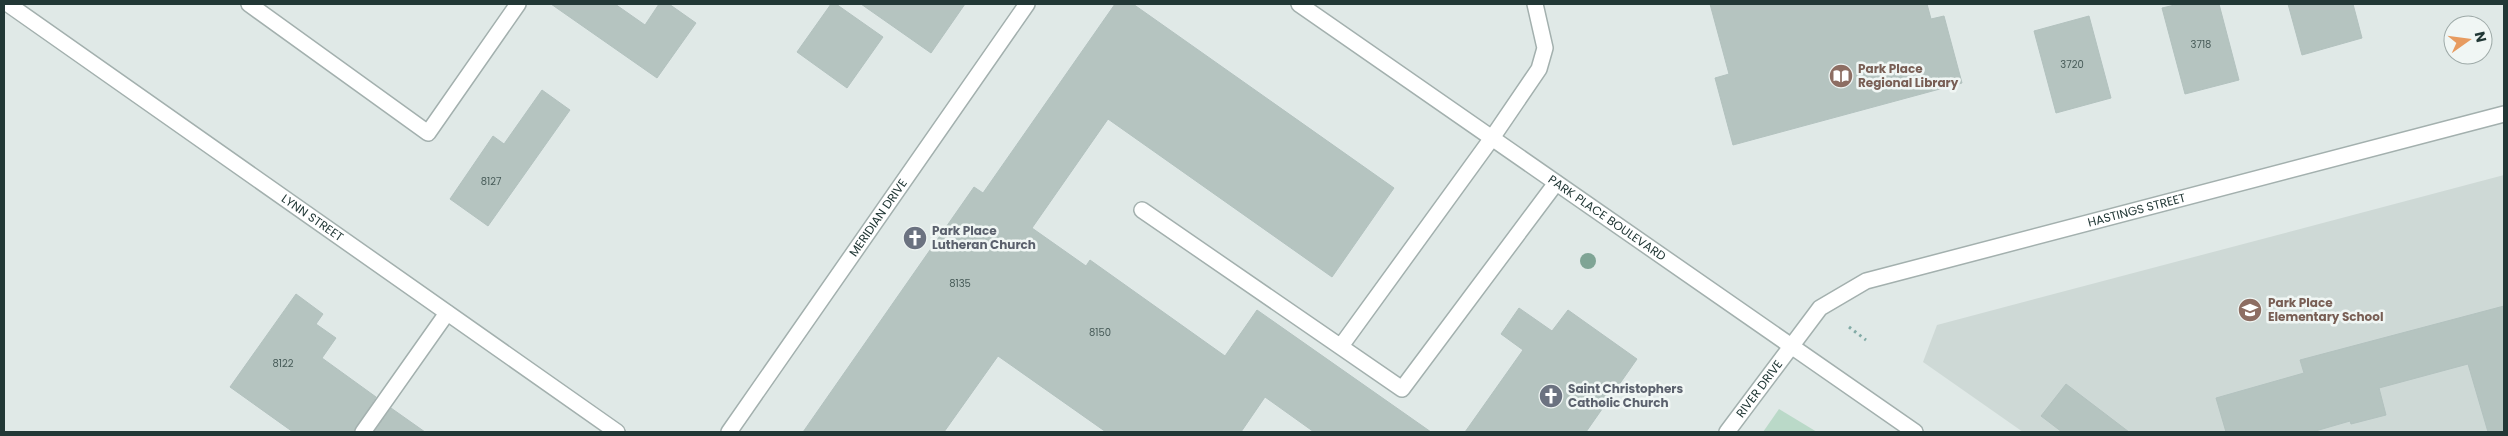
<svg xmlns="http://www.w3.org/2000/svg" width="2508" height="436" font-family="Poppins,sans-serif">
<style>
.built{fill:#ced9d6}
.green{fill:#bad9c8}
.building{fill:#b5c4c0;stroke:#b3c2bf}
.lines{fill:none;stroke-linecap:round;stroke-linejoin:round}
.service-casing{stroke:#a3b0ae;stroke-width:18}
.minor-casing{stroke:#a3b0ae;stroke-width:18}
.tertiary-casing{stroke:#a3b0ae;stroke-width:18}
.path{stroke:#82aba6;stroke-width:3;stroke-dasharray:2.5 4;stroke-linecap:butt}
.service{stroke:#fff;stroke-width:15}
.minor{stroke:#fff;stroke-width:15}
.tertiary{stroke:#fff;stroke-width:15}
.tree{fill:#7fa495}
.labels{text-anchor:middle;stroke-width:5;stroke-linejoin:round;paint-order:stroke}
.number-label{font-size:10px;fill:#475b58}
.education-label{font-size:12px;font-weight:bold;fill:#785e54;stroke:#f0f6f4;text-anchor:start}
.street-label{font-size:12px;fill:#223836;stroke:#f0f6f4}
.worship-label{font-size:12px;font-weight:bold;fill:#5b616d;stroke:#f0f6f4;text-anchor:start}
</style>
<rect width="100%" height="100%" fill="#e0e9e7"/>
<!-- built -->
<path class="built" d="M 2504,175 L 2504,432 L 2023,432 L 1923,362 L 1937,325 Z"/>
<!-- green -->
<path class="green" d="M 1779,409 L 1817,432 L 1763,432 Z"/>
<!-- building -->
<path class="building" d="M 551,4 L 615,4 L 645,25 L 659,4 L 669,4 L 696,23 L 657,78 Z
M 831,4 L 836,4 L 883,37 L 847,88 L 797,52 Z
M 861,4 L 965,4 L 931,53 Z
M 1115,4 L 1133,4 L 1394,188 L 1332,277 L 1108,119 L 1032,228 L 1086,266 L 1090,260 L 1225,356 L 1257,310 L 1431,432 L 1314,432 L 1265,397 L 1241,432 L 1106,432 L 998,356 L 944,432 L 803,432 L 974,187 L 983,193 Z
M 1710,4 L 1927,4 L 1931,19 L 1944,16 L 1962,83 L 1733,145 L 1715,78 L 1729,74 Z
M 2179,4 L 2219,4 L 2239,80 L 2185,94 L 2162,8 Z
M 2288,4 L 2353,4 L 2362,38 L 2302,55 Z
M 2089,16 L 2111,98 L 2056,113 L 2034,31 Z
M 542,90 L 570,110 L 488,226 L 450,199 L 493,136 L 504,144 Z
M 296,294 L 323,314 L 316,324 L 336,338 L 322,358 L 376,397 L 354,432 L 293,432 L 230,387 Z
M 2504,306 L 2504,432 L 2488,432 L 2468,364 L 2379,388 L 2386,415 L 2351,424 L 2350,421 L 2312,432 L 2226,432 L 2216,398 L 2304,373 L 2300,360 Z
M 1519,308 L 1552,331 L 1568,310 L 1637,359 L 1586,432 L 1465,432 L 1523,350 L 1501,334 Z
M 2066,384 L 2129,432 L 2062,432 L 2041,416 Z
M 391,408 L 425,432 L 374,432 Z"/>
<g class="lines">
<!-- service casing -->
<g class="service-casing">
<path id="service" d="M 249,4 L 428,133 L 518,4
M 1142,210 L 1402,389 L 1556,183
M 1341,346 L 1492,138 L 1539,69 L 1545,48 L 1535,4
M 363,432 L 447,313"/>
</g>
<!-- minor casing -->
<g class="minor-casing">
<g id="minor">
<path id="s1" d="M 8,4 L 617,432"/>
<path id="s2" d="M 729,432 L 1027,4"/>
<path id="s3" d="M 1727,432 L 1820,308 L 1866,281 L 2504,114"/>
</g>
</g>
<!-- tertiary casing -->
<g class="tertiary-casing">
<g id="tertiary">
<path id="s4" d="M 1299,4 L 1915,432"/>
</g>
</g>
<!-- path -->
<path class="path" d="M 1849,327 L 1866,340"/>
<!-- service -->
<use href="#service" class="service"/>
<!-- minor -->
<use href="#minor" class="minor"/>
<!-- tertiary -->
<use href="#tertiary" class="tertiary"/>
</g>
<!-- trees -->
<circle class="tree" cx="1588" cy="261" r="8"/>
<!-- icons -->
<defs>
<g id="library-disc" transform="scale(1.25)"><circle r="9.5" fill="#8d6e63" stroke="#f0f6f4"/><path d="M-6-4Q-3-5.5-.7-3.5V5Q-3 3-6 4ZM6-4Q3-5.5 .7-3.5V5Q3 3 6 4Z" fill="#fff"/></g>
<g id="church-disc" transform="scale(1.25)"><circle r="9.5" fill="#6b7280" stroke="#f0f6f4"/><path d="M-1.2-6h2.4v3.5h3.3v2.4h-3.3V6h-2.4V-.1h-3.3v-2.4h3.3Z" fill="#fff"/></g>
<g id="school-disc" transform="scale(1.25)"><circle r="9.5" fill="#8d6e63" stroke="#f0f6f4"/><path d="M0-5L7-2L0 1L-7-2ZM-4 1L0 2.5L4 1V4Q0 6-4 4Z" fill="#fff"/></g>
</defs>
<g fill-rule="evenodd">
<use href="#library-disc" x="1841" y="76"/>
<use href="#church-disc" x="915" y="238"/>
<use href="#school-disc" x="2250" y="310"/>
<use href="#church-disc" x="1551" y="396"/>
</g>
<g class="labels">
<!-- number labels -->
<g class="number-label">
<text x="2201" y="48">3718</text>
<text x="2072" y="68">3720</text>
<text x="491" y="185">8127</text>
<text x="960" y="287">8135</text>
<text x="1100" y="336">8150</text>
<text x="283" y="367">8122</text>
</g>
<!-- education labels -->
<g class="education-label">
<text x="1858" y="73">Park Place<tspan x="1858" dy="14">Regional Library</tspan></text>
<text x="2268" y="307">Park Place<tspan x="2268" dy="14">Elementary School</tspan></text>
</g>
<!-- street labels -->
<g class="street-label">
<text dy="4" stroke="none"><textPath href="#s3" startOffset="488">HASTINGS STREET</textPath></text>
<text dy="4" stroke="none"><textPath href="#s1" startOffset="372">LYNN STREET</textPath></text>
<text dy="4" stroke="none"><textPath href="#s2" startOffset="261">MERIDIAN DRIVE</textPath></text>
<text dy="4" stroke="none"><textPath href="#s4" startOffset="375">PARK PLACE BOULEVARD</textPath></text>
<text dy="4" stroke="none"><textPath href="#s3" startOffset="54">RIVER DRIVE</textPath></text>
</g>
<!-- worship labels -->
<g class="worship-label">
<text x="932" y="235">Park Place<tspan x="932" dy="14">Lutheran Church</tspan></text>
<text x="1568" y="393">Saint Christophers<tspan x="1568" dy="14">Catholic Church</tspan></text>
</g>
</g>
<!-- border -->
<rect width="2508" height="436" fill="none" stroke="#223836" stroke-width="10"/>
<!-- north arrow -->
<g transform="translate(2468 40) rotate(76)"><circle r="24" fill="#f0f6f4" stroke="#9eaaa8"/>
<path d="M0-4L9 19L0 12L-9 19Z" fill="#e79b60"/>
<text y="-8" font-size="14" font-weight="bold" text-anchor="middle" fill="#223836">N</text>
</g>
</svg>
